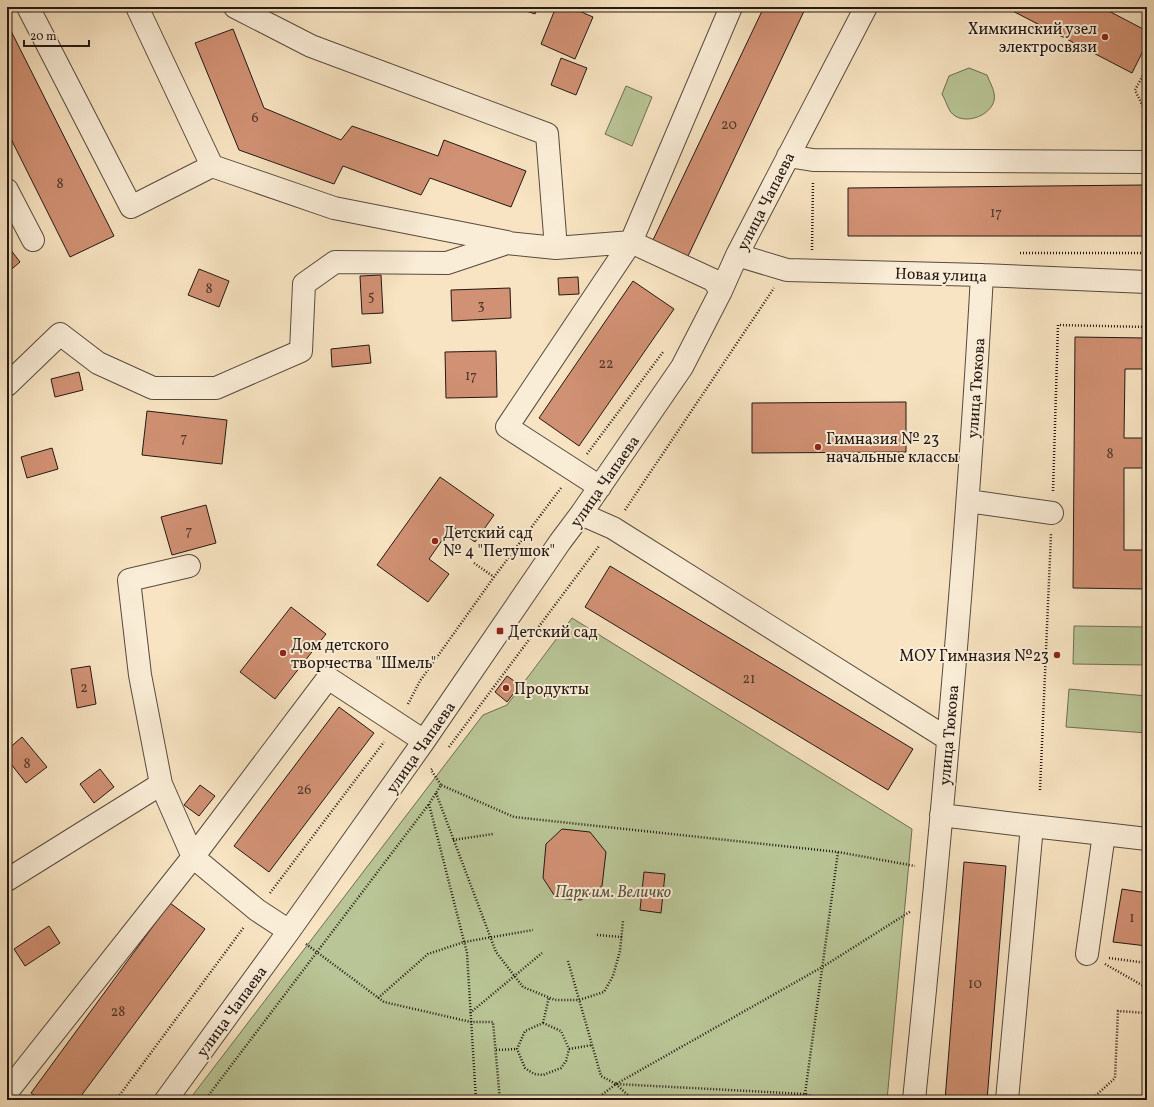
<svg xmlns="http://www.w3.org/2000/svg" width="1154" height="1107" font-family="Vollkorn,serif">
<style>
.green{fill:#b9c596;stroke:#6e6e54}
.building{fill:#d19174;stroke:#231812}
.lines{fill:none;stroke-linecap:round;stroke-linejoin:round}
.minor-casing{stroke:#584b3e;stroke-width:24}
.path{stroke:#231812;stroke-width:2.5;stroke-dasharray:1 2;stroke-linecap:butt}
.minor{stroke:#faedd7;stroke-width:22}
.poi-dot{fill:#8f2418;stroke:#faedd7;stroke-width:1.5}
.labels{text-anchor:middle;stroke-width:4;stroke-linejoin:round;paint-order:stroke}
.number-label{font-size:14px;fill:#4e362a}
.poi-label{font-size:16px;fill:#231812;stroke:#faedd7;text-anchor:start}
.street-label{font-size:16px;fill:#231812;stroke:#faedd7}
.park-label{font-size:16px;font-style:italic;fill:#585540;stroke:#faedd7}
</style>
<rect width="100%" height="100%" fill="#f8e4c2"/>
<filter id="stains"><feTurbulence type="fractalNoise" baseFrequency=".005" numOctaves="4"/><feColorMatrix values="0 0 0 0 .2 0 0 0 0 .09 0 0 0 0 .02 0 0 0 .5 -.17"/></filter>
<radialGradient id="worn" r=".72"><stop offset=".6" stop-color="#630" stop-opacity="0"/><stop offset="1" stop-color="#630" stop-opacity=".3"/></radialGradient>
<!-- green -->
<path class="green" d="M 969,68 L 987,75 C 989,81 993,87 994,93 C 999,114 962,129 950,111 C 947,106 945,99 942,94 L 949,76 Z
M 626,86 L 652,97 L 632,146 L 605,134 Z
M 572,618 L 912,829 L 887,1100 L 189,1100 L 483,715 L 507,705 Z
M 1074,626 L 1147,627 L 1147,665 L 1073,664 Z
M 1069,689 L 1147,696 L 1147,733 L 1066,727 Z"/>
<!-- building -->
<path class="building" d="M 515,7 L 538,7 L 535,14 Z
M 556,7 L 570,7 L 593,17 L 575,59 L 541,44 Z
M 759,7 L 806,7 L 688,256 L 653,240 L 763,9 Z
M 1005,7 L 1101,7 L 1147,31 L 1147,43 L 1132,73 Z
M 7,23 L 114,236 L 70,257 L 7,131 Z
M 233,29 L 264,108 L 341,140 L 352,126 L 438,156 L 444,140 L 526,171 L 511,207 L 430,178 L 421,195 L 343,166 L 334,184 L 239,150 L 195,43 Z
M 561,58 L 587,68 L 576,95 L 551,85 Z
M 1144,185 L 1144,236 L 848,236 L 848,188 Z
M 7,245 L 20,262 L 7,273 Z
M 199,269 L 229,281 L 219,307 L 188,295 Z
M 381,275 L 383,313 L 362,314 L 360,276 Z
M 578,277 L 579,294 L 559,295 L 558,278 Z
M 633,281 L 674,309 L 579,446 L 539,418 Z
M 510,288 L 511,318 L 452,321 L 451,290 Z
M 1075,337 L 1147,338 L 1147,369 L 1125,369 L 1124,438 L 1147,438 L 1147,468 L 1124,468 L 1124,550 L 1147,550 L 1147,589 L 1073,588 Z
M 369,345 L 371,363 L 332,367 L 331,349 Z
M 496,351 L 497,397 L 446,398 L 445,352 Z
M 79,372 L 83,390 L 55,397 L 51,379 Z
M 906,402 L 906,452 L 752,453 L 752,403 Z
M 147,411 L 227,420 L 222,464 L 142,455 Z
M 52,448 L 58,469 L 27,478 L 21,457 Z
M 440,477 L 494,515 L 475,542 L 452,526 L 429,559 L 449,574 L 428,602 L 377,565 Z
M 206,505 L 216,543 L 172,555 L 161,517 Z
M 610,566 L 913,749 L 888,790 L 585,607 Z
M 291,607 L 326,634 L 275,699 L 240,672 Z
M 90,666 L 96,704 L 77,708 L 71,669 Z
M 507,676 L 520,685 L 507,702 L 495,692 Z
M 339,707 L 374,733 L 269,872 L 234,846 Z
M 22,737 L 47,767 L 26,783 L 7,759 L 7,750 Z
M 100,769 L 114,787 L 94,803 L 80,784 Z
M 200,785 L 215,796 L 199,816 L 184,805 Z
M 562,829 L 590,832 L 606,852 L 602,886 L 581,900 L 556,898 L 543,878 L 546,844 Z
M 964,862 L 1006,866 L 987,1100 L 945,1100 Z
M 644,872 L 665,874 L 661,913 L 640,910 Z
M 1122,889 L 1147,893 L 1147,946 L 1113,942 Z
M 170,903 L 205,929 L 78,1100 L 41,1100 L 31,1093 Z
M 49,926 L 60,943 L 25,966 L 14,949 Z"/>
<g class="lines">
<!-- minor casing -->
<g class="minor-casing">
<path id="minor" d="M 28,7 L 131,207 L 212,166
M 137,7 L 212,166 L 334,208 L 507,242
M 235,7 L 311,46 L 547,134 L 556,248
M 788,156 L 813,160 L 1147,162
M 7,190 L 33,240
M 737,255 L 787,270 L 982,275 L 1147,282
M 7,385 L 60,334 L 98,363 L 153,388 L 216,388 L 301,351 L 304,284 L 335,262 L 447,263 L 507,243 L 556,248 L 631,242 L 713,280 L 721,291
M 600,487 L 507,427 L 631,242 L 731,7
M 968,501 L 1052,513
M 581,514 L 613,528 L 948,739
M 189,566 L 129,580 L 140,675 L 161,784 L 193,857 L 257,910 L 289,931
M 941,815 L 1032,826 L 1007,1100
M 1032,826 L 1104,834 L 1087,954
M 1104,834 L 1147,839
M 7,880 L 161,784
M 7,1092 L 193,857 L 328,678 L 424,741
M 166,1100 L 289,931 L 424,741 L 560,542 L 581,514 L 682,367 L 721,291 L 737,255 L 866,7
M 914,1100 C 942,825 967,550 982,275"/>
</g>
<!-- path -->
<path class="path" d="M 1147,68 L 1135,90 L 1147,115
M 812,250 L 813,181
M 1020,253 L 1147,253
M 587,454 L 663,352
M 1053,491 L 1058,325 L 1147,327
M 625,510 L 774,288
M 474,563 L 494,577
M 408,704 L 420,681 L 494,577 L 561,488
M 449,747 L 599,546
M 432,769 L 431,770 L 441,785
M 1040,790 L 1051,534
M 436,793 L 496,952 L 523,987 L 555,1000 L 579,1000 L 604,992 L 613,976 L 620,951 L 623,921
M 453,840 L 493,834
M 270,893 L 384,742
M 597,935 L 622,937
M 306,944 L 384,1002 L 471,1022 L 493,1022 L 500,1100
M 1109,958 L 1147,963
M 568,961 L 601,1076 L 616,1084 L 805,1094 L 825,1100
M 1105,964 L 1147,988
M 378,998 L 428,954 L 464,942 L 533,930
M 470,1013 L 542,953
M 543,1023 L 561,1031 L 569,1049 L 566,1061 L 561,1068 L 543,1075 L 534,1074 L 525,1068 L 517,1049 L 525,1031 Z
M 543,1023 L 549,997
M 569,1049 L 592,1045
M 496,1050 L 517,1049
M 616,1084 L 633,1100
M 116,1100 L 244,927
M 205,1100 L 429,804
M 476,1100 L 467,953 L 429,804 L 441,785 L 514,817 L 838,852 L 915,866
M 595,1100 L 616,1084 L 824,966 L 911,911
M 806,1100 L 805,1094 L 838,852
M 1091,1100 L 1115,1078 L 1118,1011 L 1147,1013"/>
<!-- minor -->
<use href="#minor" class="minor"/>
</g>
<!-- markers -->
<g class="poi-dot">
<circle cx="1105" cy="37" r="4"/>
<circle cx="818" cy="447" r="4"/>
<circle cx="435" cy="541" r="4"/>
<rect x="496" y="627" width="8" height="8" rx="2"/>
<circle cx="283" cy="653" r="4"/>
<circle cx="1057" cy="655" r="4"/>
<circle cx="506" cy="688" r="4"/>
</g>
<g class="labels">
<!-- number labels -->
<g class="number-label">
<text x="255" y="122">6</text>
<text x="729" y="129">20</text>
<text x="60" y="188">8</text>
<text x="996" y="217">17</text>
<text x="209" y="293">8</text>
<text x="371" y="300">5</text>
<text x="481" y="309">3</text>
<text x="606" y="368">22</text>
<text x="471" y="380">17</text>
<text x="184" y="442">7</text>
<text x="1110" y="458">8</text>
<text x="189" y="535">7</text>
<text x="749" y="683">21</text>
<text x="84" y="692">2</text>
<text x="27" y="768">8</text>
<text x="304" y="794">26</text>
<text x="1132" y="922">1</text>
<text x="975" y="988">10</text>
<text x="118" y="1016">28</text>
</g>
<!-- poi labels -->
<g class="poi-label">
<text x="1097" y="34" text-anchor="end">Химкинский узел<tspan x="1097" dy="18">электросвязи</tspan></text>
<text x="826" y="444">Гимназия № 23<tspan x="826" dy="18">начальные классы</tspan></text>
<text x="443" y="538">Детский сад<tspan x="443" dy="18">№ 4 "Петушок"</tspan></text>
<text x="508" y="637">Детский сад</text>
<text x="291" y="650">Дом детского<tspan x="291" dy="18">творчества "Шмель"</tspan></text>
<text x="1049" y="661" text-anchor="end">МОУ Гимназия №23</text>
<text x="514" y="694">Продукты</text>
</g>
<!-- street labels -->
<g class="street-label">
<text transform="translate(765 201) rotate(-63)" y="6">улица Чапаева</text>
<text transform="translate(941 274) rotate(2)" y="6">Новая улица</text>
<text transform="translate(975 388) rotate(-86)" y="6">улица Тюкова</text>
<text transform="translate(604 481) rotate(-55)" y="6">улица Чапаева</text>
<text transform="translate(948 735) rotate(-85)" y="6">улица Тюкова</text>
<text transform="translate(420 747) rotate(-55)" y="6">улица Чапаева</text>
<text transform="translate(231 1011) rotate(-54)" y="6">улица Чапаева</text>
</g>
<!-- park labels -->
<g class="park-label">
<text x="613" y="897">Парк им. Величко</text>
</g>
</g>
<!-- margin -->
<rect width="1154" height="1107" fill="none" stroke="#f8e4c2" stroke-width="24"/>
<rect x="8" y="8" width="1138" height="1091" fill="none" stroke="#231812" stroke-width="2"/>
<rect x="12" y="12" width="1130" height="1083" fill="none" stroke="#231812"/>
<!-- scale -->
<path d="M24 40v6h65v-6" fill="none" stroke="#231812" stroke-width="2"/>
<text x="30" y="40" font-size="12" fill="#231812" stroke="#faedd7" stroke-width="3" paint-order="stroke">20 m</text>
<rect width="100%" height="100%" filter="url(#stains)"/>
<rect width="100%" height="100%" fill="url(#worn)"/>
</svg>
